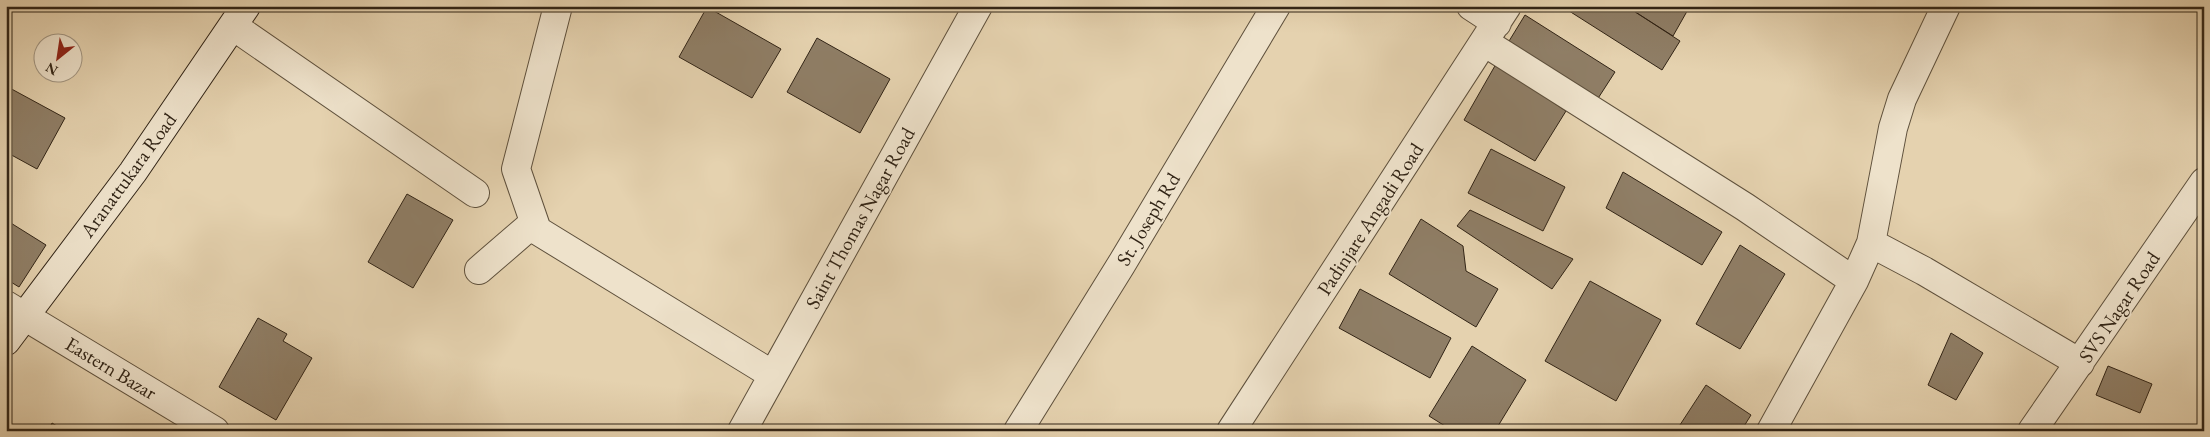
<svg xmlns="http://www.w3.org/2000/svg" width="2210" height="437" font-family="'EB Garamond',serif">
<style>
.building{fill:#8f7e66;stroke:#312416}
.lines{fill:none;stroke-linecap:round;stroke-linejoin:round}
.street-casing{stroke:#5e503c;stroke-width:30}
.secondary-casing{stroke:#312416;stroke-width:30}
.street{stroke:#eee2cb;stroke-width:28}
.secondary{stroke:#eee2cb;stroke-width:28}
.labels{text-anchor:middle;stroke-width:4;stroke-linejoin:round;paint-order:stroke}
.street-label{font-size:20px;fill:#312416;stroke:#eee2cb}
</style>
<rect width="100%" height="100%" fill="#e5d2af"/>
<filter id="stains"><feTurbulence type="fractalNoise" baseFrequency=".004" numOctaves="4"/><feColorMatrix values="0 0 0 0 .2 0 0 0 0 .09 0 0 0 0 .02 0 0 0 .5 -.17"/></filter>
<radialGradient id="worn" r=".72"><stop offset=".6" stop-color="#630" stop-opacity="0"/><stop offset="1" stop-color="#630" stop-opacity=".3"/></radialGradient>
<!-- building -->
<path class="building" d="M 1567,6 L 1626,6 L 1680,41 L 1662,70 L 1566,9 Z
M 1626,6 L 1690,6 L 1673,36 Z
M 707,7 L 781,49 L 752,98 L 679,57 Z
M 1525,15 L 1615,72 L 1595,103 L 1506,46 Z
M 817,38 L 890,79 L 860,133 L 787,92 Z
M 1496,64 L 1566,111 L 1535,161 L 1464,120 Z
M 6,86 L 65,118 L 37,169 L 6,152 Z
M 1491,149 L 1565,187 L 1543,231 L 1468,193 Z
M 1623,172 L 1722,232 L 1702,265 L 1606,208 Z
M 407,194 L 453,220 L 413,288 L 368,262 Z
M 1470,210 L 1573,259 L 1552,289 L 1457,226 Z
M 1421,219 L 1463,246 L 1466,271 L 1498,289 L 1476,327 L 1389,274 Z
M 6,220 L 46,245 L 19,287 L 6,279 Z
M 1740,245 L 1785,274 L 1740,349 L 1696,324 Z
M 1590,281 L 1661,320 L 1616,401 L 1545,361 Z
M 1360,289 L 1451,338 L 1430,378 L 1339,328 Z
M 258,318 L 287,334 L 283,341 L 312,358 L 276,420 L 219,387 Z
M 1951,333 L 1983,353 L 1956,400 L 1928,385 Z
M 1472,346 L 1526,380 L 1495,431 L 1453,431 L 1429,416 Z
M 2108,366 L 2152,384 L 2140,413 L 2096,395 Z
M 1706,385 L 1751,415 L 1741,431 L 1676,431 Z
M 52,423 L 65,431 L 48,431 Z"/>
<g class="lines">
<!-- street casing -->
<g class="street-casing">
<path id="street" d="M 1471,6 L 1497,23
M 233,26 L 475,193
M 1484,42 L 1745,207 L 1854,281
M 537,230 L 516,169 L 558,6
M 1871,243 L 1924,271 L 2080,363
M 479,270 L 530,226 L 773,375
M 6,305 L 215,431
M 742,431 L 978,6
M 1018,431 L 1121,265 L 1276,6
M 1231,431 L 1507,6
M 1771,431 L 1854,281 L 1871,243 L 1893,128 L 1902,99 L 1946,6
M 2032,431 L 2204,182"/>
</g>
<!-- secondary casing -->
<g class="secondary-casing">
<path id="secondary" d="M 6,341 L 133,172 L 246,6"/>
</g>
<!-- street -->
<use href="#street" class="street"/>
<!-- secondary -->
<use href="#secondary" class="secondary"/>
</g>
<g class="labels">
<!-- street labels -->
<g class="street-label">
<text transform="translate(128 175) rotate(-54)" y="7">Aranattukara Road</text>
<text transform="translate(860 218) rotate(-61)" y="7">Saint Thomas Nagar Road</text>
<text transform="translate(1148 219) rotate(-59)" y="7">St. Joseph Rd</text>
<text transform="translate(1370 219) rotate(-57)" y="7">Padinjare Angadi Road</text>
<text transform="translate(2119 307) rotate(-56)" y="7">SVS Nagar Road</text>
<text transform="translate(111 368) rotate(31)" y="7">Eastern Bazar</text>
</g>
</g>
<!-- margin -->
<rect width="2210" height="437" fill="none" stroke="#e5d2af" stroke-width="25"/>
<rect x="8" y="8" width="2195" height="422" fill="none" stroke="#312416" stroke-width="2.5"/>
<rect x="12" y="12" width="2185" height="412" fill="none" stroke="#312416"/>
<!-- north arrow -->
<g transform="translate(58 58) rotate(210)"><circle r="24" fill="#eee2cb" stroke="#a29683"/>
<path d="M0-4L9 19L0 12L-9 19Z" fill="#8f2418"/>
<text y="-8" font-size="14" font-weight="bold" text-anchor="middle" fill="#312416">N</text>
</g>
<rect width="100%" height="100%" filter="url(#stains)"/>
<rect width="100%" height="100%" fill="url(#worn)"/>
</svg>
